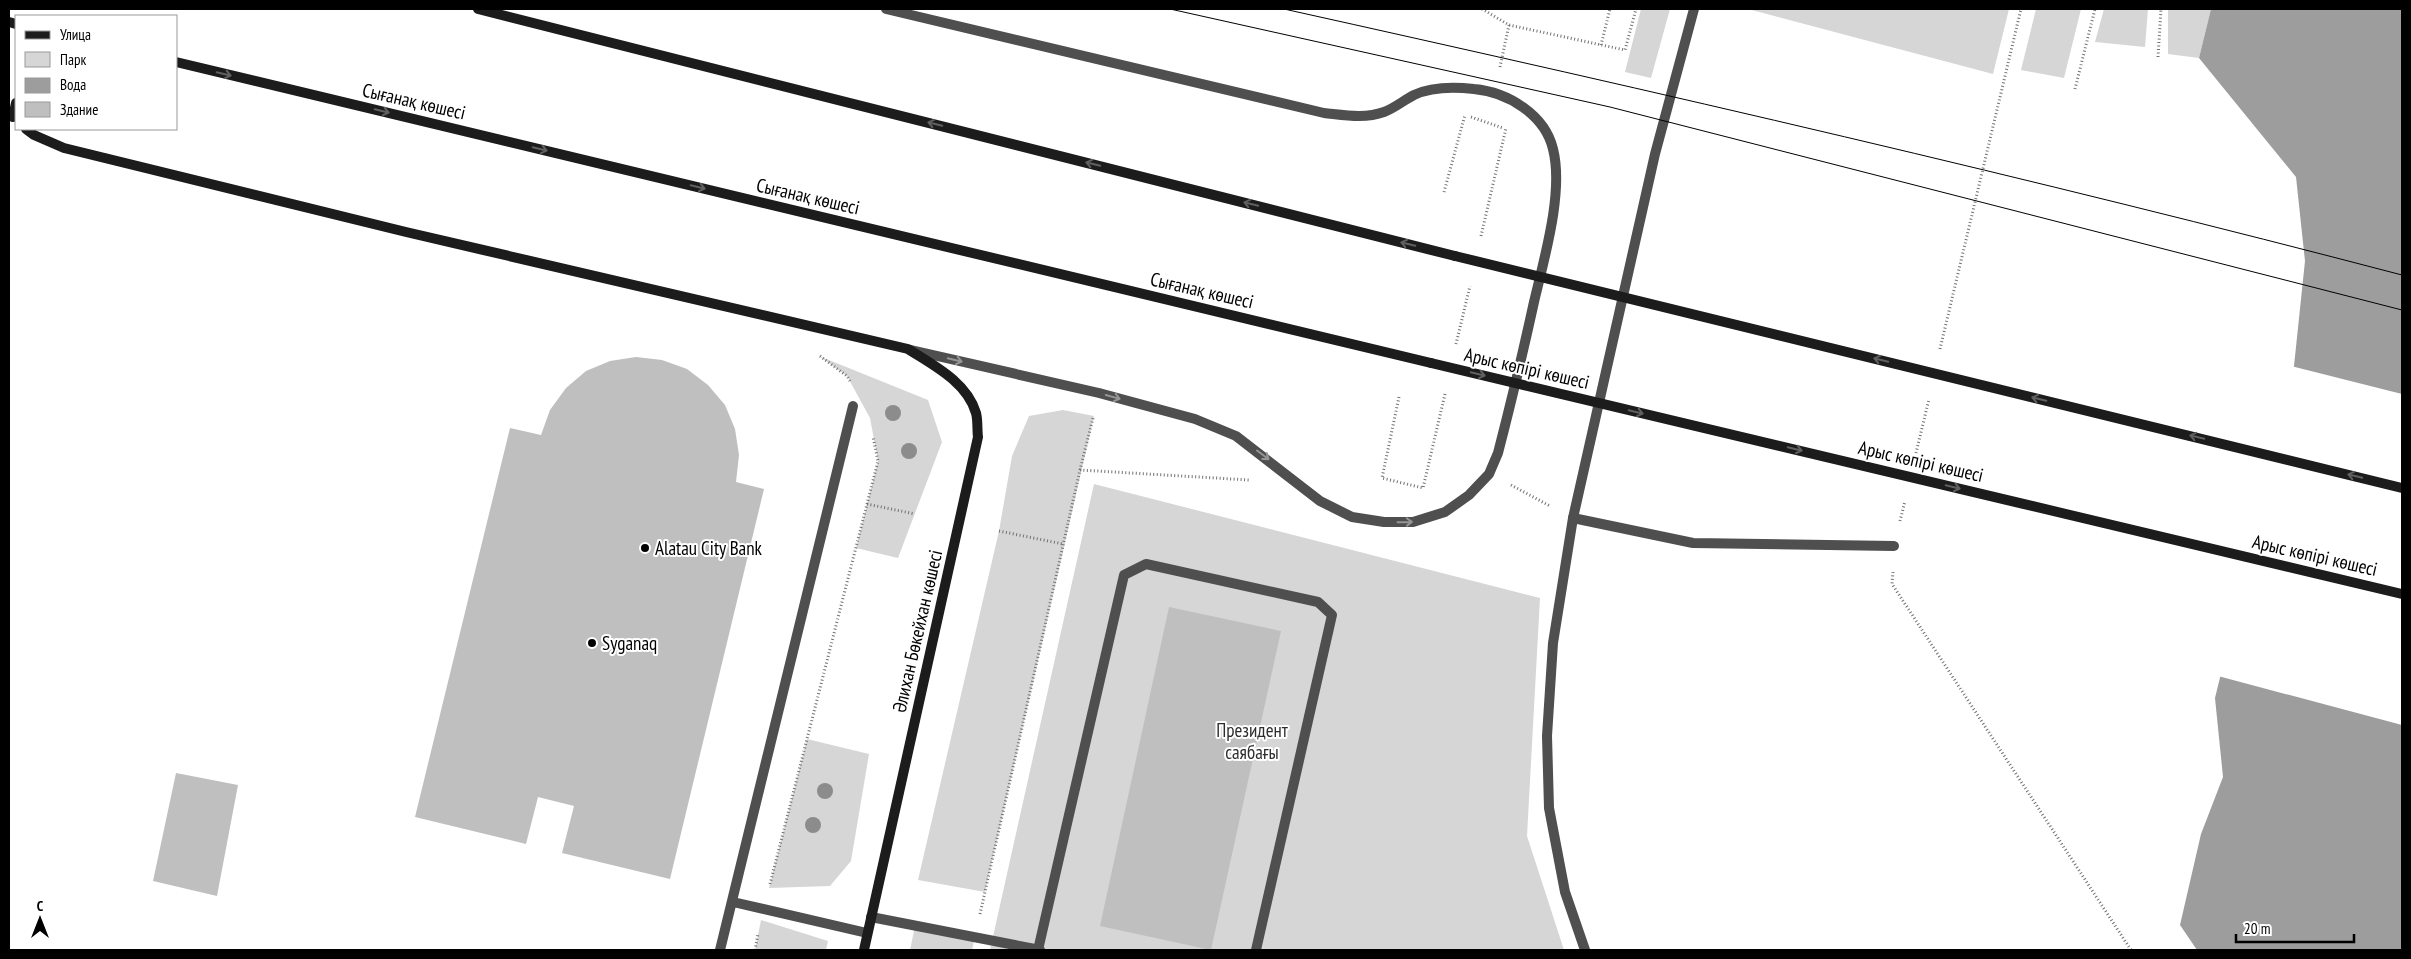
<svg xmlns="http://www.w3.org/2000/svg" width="2411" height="959" font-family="'PT Sans Narrow',sans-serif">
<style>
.green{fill:#d6d6d6}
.water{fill:#9d9d9d}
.pier{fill:#fff}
.building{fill:#bfbfbf}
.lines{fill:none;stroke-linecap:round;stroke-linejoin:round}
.path{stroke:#717171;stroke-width:3;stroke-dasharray:1 2.5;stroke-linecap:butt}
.lane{stroke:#4f4f4f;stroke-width:10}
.street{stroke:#4f4f4f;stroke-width:10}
.secondary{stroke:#1c1c1c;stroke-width:10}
.tram{stroke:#000;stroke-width:1}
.secondary-bridge{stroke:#1c1c1c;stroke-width:10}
.tree{fill:#8c8c8c}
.oneway{stroke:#606060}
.oneway2{stroke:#959595}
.poi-dot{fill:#000;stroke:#fff;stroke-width:2}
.labels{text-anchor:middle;stroke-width:4;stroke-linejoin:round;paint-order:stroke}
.street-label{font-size:19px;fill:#000;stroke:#fff}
.poi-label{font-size:19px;fill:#000;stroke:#fff;text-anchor:start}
.park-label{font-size:19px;fill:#2d2d2d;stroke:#fff}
</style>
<rect width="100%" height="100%" fill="#fff"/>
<!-- green -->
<path class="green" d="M 1641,9 L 1670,9 L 1651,78 L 1625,72 Z
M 1748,9 L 2009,9 L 1993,74 Z
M 2036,9 L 2081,9 L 2064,78 L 2021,70 Z
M 2104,9 L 2148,9 L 2145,47 L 2095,42 Z
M 2168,9 L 2211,9 L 2199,58 L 2168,54 Z
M 819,356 L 928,400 L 942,442 L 898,558 L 856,548 L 878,461 L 870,418 L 847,376 Z
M 1063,410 L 1094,416 L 985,892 L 918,880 L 999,531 L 1012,456 L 1029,416 Z
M 1094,484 L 1540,598 L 1527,836 L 1564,950 L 990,950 Z
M 807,739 L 869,754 L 851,861 L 830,886 L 769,888 Z
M 761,920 L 828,941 L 826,950 L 755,950 Z
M 915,926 L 975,937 L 972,950 L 910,950 Z"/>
<!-- water -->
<path class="water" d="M 2211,9 L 2402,9 L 2402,950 L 2197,950 L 2180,925 L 2201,834 L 2223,777 L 2215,698 L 2292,385 L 2305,261 L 2296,177 L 2199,58 Z"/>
<!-- pier -->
<path class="pier" d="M 2291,366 L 2402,394 L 2402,725 L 2218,676 L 2289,384 Z"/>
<!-- building -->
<path class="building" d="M 636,357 L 662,360 L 687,369 L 708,385 L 725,405 L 735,429 L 739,455 L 736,482 L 764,489 L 670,879 L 562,853 L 574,806 L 538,797 L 526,844 L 415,817 L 510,428 L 541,435 L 550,410 L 566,388 L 586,371 L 610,361 Z
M 1169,607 L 1281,631 L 1211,950 L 1100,926 Z
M 176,773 L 238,785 L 217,896 L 153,881 Z"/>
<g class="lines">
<!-- path -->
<path class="path" d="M 1482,9 L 1509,25 L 1625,50 L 1636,9
M 1601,45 L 1610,9
M 2158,57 L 2161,9
M 1500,67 L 1509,25
M 2075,89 L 2095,9
M 1471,117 L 1503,128
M 1444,192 L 1465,115
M 1481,236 L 1506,128
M 1456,344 L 1470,286
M 1940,349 L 2021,9
M 820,356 L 847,376 L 850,381
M 1399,397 L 1382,478 L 1423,488 L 1445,394
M 1916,453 L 1929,399
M 1080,470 L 1093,418
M 1511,485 L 1550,506
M 867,504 L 915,514
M 1900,521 L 1905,501
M 999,531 L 1063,544
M 1893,572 L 1892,584 L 2131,950
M 770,884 L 878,461 L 873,437
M 980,914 L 1080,470 L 1249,480
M 755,950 L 758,934"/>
<!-- lane -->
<path class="lane" d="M 1573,518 L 1693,543 L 1894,546
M 733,902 L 867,933
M 871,917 L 1040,950
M 720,950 L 853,406
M 1038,950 L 1124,575 L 1146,564 L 1318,602 L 1332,615 L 1256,950"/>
<!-- street -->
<path class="street" d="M 886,9 L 1324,113 C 1344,115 1365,119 1384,112 C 1395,108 1404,100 1414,95 C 1431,87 1456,87 1474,89 C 1508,92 1545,115 1553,149 C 1564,192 1544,259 1534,302 C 1523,352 1511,403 1498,453 L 1489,474 L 1469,495 L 1445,512 L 1413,522 L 1384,522 L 1352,517 L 1320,501 L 1236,436 L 1195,419 L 1099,393 L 911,350
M 1585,950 L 1565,892 L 1549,808 L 1547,736 L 1553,643 L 1573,518 L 1655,154 L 1694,9"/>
<!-- secondary -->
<path class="secondary" d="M 478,9 L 1455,256
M 9,22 L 16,24
M 176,62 L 1431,363
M 13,117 L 16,103
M 26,129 L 34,135 L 64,148 L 406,232 L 908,349 C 933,365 967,382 976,413 C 978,420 977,430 978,437 L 864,950"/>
<!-- tram -->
<path class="tram" d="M 1170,9 L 1610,107 L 2402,310
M 1284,9 C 1658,92 2032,178 2402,275"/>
<!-- secondary-bridge -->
<path class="secondary-bridge" d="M 1455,256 L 2402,488
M 1431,363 L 2402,594"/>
</g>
<!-- trees -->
<g class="tree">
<circle cx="893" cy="413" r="8"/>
<circle cx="909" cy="451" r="8"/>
<circle cx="825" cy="791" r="8"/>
<circle cx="813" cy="825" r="8"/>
</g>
<!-- one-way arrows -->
<defs><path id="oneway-shaft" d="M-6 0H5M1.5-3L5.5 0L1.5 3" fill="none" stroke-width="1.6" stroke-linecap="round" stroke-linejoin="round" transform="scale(1.25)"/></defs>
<g class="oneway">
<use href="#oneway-shaft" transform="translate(224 74) rotate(13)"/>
<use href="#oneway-shaft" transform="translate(382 111) rotate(13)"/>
<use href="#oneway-shaft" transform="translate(935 124) rotate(-166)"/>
<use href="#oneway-shaft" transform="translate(540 149) rotate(13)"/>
<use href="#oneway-shaft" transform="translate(1093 164) rotate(-166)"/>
<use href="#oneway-shaft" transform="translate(698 187) rotate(13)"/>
<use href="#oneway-shaft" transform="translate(1251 204) rotate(-166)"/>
<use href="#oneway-shaft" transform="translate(1408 244) rotate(-166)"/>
<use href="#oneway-shaft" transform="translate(1881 360) rotate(-166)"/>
<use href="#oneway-shaft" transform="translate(1478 374) rotate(13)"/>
<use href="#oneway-shaft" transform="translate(2039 399) rotate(-166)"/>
<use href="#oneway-shaft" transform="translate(1636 412) rotate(13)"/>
<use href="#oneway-shaft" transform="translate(2197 437) rotate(-166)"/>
<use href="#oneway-shaft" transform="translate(1795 449) rotate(13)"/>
<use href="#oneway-shaft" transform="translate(2355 476) rotate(-166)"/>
<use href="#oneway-shaft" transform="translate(1953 487) rotate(13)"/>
</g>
<g class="oneway2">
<use href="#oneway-shaft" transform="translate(955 360) rotate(13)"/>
<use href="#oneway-shaft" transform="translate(1113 397) rotate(15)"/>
<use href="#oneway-shaft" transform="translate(1263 455) rotate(37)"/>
<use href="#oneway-shaft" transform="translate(1405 522) rotate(-1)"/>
</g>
<!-- markers -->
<g class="poi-dot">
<circle cx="645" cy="548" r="5"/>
<circle cx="592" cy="643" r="5"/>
</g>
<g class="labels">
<!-- street labels -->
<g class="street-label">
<text transform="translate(414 101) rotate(13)" y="7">Сығанақ көшесі</text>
<text transform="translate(808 196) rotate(13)" y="7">Сығанақ көшесі</text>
<text transform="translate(1202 290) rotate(13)" y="7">Сығанақ көшесі</text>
<text transform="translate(1527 368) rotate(13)" y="7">Арыс көпірі көшесі</text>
<text transform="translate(1921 461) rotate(13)" y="7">Арыс көпірі көшесі</text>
<text transform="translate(2315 555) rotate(13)" y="7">Арыс көпірі көшесі</text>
<text transform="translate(917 631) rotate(-77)" y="7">Әлихан Бөкейхан көшесі</text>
</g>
<!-- poi labels -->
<g class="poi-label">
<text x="655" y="555">Alatau City Bank</text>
<text x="602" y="650">Syganaq</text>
</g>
<!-- park labels -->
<g class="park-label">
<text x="1252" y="737">Президент<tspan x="1252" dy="22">саябағы</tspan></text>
</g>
</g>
<!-- border -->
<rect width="2411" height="959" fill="none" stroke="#000000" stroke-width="20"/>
<!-- legend -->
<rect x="15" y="15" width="162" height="115" fill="#ffffff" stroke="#999999"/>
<rect x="25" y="31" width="25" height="8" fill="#1c1c1c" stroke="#999999"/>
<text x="60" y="40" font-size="15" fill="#000000">Улица</text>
<rect x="25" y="52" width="25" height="15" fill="#d6d6d6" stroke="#999999"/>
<text x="60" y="65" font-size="15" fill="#000000">Парк</text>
<rect x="25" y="78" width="25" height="15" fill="#9d9d9d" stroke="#999999"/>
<text x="60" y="90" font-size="15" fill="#000000">Вода</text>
<rect x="25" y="102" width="25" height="15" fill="#bfbfbf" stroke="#999999"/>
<text x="60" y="115" font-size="15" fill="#000000">Здание</text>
<!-- north arrow -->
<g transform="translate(40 919)" stroke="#ffffff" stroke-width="4" paint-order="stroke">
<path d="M0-4L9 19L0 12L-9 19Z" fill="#000000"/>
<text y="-8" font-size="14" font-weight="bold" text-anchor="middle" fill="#000000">С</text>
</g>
<!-- scale -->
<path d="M2236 934v8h118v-8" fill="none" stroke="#000000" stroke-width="2.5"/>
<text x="2244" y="934" font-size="15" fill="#000000" stroke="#ffffff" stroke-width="4" paint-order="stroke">20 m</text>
</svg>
